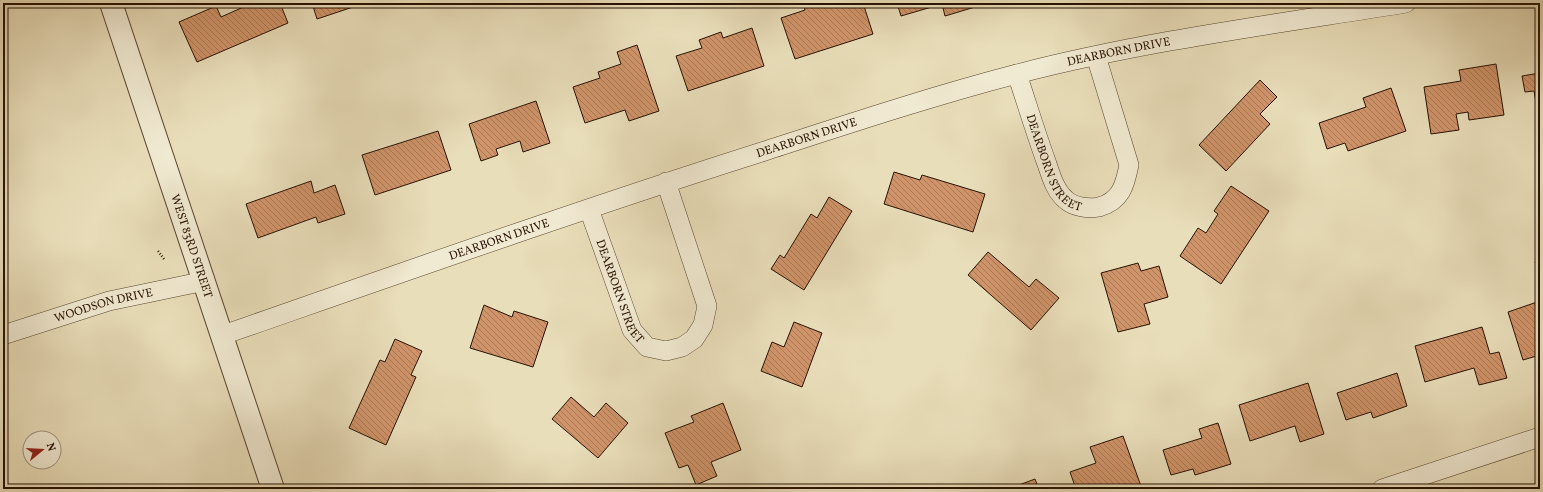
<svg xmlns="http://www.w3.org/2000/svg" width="1543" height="492" font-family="Vollkorn,serif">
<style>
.building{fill:url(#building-back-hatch);stroke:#271100}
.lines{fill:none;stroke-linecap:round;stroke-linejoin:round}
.minor-casing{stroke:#58442e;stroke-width:20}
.tertiary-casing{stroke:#58442e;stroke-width:24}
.path{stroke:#271100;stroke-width:2.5;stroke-dasharray:1 2;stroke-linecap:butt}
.minor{stroke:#f1ead2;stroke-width:19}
.tertiary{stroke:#f1ead2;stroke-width:22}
.labels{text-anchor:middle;stroke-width:3;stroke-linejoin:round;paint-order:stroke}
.street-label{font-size:12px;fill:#271100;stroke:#f1ead2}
</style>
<defs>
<pattern id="building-back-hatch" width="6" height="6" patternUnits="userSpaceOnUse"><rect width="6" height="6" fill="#d0946a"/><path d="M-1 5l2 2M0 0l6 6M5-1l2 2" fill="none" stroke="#a97755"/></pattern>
</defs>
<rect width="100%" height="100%" fill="#e9deba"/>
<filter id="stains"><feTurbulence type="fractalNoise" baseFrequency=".005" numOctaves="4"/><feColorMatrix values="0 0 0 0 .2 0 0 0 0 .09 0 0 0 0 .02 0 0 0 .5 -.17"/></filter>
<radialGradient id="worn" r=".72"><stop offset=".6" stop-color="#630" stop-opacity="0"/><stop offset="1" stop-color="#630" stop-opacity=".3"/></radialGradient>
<!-- building -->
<path class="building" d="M 247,3 L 280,3 L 288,23 L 197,62 L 179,22 L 216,6 L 221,17 L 248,5 Z
M 312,3 L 365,3 L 317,19 Z
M 803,3 L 863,3 L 873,34 L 795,59 L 781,18 L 805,10 Z
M 897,3 L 974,3 L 975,7 L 945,16 L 942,4 L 901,16 Z
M 752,28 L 764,66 L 688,91 L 676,56 L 702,48 L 699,40 L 721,32 L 723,38 Z
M 637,45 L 659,111 L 629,121 L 625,110 L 585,123 L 573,87 L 600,78 L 598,72 L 621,64 L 617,52 Z
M 1496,64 L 1504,115 L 1469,120 L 1468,112 L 1456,114 L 1459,130 L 1431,134 L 1424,87 L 1461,81 L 1459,70 Z
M 1540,73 L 1540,102 L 1536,103 L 1534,91 L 1525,92 L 1522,76 Z
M 1260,80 L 1277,97 L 1260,114 L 1270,124 L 1226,171 L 1199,145 Z
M 1391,88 L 1406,131 L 1348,151 L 1345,143 L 1327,149 L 1319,123 L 1366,107 L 1363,98 Z
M 536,101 L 550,143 L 523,152 L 520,141 L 496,149 L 498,155 L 481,161 L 469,124 Z
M 438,131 L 451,170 L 375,195 L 362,155 Z
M 894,172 L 920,180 L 922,175 L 985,194 L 973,232 L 884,204 Z
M 311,181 L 314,193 L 335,185 L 345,214 L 318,223 L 316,217 L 258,238 L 246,204 Z
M 1231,186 L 1269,211 L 1221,284 L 1180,256 L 1198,228 L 1206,233 L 1218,214 L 1214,211 Z
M 829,197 L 852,211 L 804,290 L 771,269 L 780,255 L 784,258 L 811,214 L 817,218 Z
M 988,252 L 1029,287 L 1036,279 L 1059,298 L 1031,330 L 968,275 Z
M 1540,261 L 1540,277 L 1535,262 Z
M 1138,263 L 1141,271 L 1159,266 L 1168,297 L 1144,304 L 1150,324 L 1118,332 L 1101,273 Z
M 1540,301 L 1540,355 L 1523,360 L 1508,312 Z
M 484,305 L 512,317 L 514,311 L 548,322 L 533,367 L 470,348 Z
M 794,322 L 822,333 L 802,387 L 761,371 L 772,342 L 784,347 Z
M 1482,327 L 1490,354 L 1499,352 L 1507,378 L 1479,385 L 1474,368 L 1425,382 L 1415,346 Z
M 395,339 L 422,351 L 411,375 L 416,377 L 386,445 L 349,428 L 380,360 L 385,362 Z
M 1397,373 L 1407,406 L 1373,418 L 1371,412 L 1346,420 L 1337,393 Z
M 1308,383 L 1324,434 L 1300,442 L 1295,426 L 1250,441 L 1239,405 Z
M 571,397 L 594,417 L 606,403 L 628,423 L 598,458 L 552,419 Z
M 723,403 L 741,450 L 711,462 L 717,476 L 696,485 L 688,465 L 679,468 L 665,433 L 694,422 L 691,416 Z
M 1218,423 L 1231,464 L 1195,475 L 1193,469 L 1171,475 L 1163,450 L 1202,438 L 1199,429 Z
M 1123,436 L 1142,489 L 1076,489 L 1070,472 L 1096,463 L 1090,447 Z
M 1035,479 L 1039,489 L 1008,489 Z"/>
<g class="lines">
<!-- minor casing -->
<g class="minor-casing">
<g id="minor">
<path id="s1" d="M 1017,74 C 1027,104 1036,134 1047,164 C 1051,176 1055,190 1065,199 C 1073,207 1088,209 1099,207 C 1121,201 1125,185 1129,165 L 1096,56"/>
<path id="s2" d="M 589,209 L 632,330 L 647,347 L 666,351 L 682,347 L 694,339 L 703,325 L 707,306 L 666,182"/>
<path id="s3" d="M 3,335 L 109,301 L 205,281"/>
<path id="s4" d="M 223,335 C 404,272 585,208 768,150 C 851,123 933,96 1017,74 C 1144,41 1276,24 1406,3"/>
<path d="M 1382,489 L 1540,437"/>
</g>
</g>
<!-- tertiary casing -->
<g class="tertiary-casing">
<g id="tertiary">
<path id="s5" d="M 111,3 L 273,489"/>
</g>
</g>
<!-- path -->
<path class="path" d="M 158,251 L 164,259"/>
<!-- minor -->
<use href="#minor" class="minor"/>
<!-- tertiary -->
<use href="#tertiary" class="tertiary"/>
</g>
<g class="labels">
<!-- street labels -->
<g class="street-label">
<text dy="4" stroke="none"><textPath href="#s4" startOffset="940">DEARBORN DRIVE</textPath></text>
<text dy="4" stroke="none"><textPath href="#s4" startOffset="616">DEARBORN DRIVE</textPath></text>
<text dy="4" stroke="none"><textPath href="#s1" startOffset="98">DEARBORN STREET</textPath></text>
<text dy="4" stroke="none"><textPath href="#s4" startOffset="292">DEARBORN DRIVE</textPath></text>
<text dy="4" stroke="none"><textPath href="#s5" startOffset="256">WEST 83RD STREET</textPath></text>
<text dy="4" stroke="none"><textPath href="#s2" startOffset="88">DEARBORN STREET</textPath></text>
<text dy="4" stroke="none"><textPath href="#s3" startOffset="105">WOODSON DRIVE</textPath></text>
</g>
</g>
<!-- margin -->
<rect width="1543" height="492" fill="none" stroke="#e9deba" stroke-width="16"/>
<rect x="4" y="4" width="1535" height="484" fill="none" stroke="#271100" stroke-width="2"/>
<rect x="8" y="8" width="1527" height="476" fill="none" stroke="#271100"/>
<!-- north arrow -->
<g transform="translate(42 450) rotate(72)"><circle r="19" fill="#f1ead2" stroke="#a0937e"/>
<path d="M0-3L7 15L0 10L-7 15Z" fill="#8f2418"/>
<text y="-6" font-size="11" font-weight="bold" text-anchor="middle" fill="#271100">N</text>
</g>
<rect width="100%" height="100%" filter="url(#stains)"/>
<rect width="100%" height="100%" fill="url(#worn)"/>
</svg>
